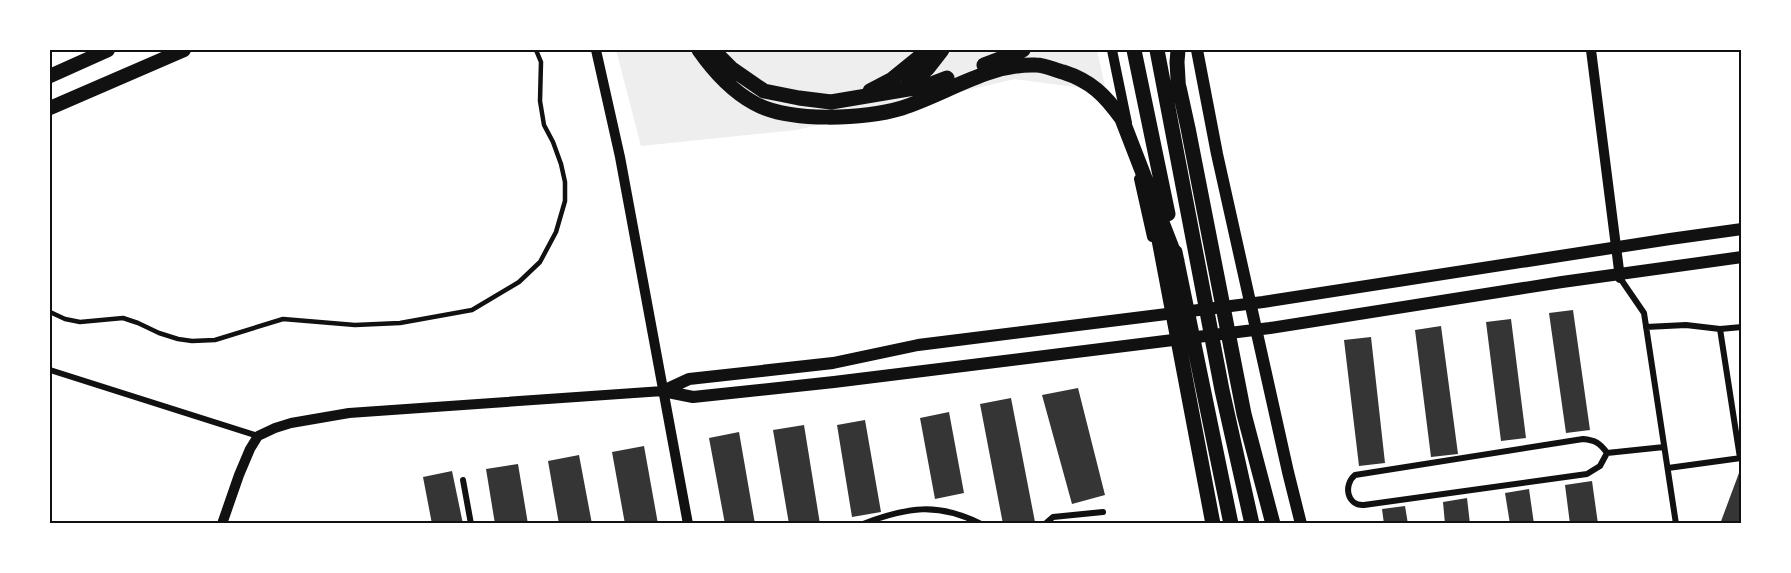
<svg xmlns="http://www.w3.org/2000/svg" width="1791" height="573" font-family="Raleway,sans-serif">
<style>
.green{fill:#eee}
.building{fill:#353535}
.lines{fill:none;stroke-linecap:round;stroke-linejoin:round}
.service{stroke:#111;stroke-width:4.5}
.minor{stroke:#111;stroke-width:6}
.tertiary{stroke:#111;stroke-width:10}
.secondary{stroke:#111;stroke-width:12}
.primary{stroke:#111;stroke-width:14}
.trunk{stroke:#111;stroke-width:15}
.neatline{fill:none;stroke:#111;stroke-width:2}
</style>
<rect width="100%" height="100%" fill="#fff"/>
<!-- green -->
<path class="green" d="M 616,50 L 1097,50 L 1106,91 L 1015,79 L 796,130 L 641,146 Z"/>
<!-- building -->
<path class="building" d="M 1573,310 L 1590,430 L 1566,433 L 1549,313 Z
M 1511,319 L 1526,438 L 1501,441 L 1486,322 Z
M 1441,326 L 1458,454 L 1431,457 L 1415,330 Z
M 1371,337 L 1385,463 L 1359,466 L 1344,340 Z
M 1078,388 L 1105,495 L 1072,504 L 1042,395 Z
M 1011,398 L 1035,522 L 1028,524 L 1003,524 L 980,404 Z
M 949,412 L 964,493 L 935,499 L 920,418 Z
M 865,420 L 881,512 L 852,517 L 837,425 Z
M 804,425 L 820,524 L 789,524 L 773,430 Z
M 739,432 L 755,524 L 725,524 L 709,438 Z
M 644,446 L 658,524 L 625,524 L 612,452 Z
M 579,455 L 592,524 L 559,524 L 548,461 Z
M 518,464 L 528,524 L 495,524 L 486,469 Z
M 452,471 L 463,524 L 432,524 L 423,477 Z
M 1739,473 L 1742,474 L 1742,524 L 1720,524 Z
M 1592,481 L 1598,524 L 1570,524 L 1565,485 Z
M 1529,489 L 1534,524 L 1510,524 L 1505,493 Z
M 1467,498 L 1470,524 L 1445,524 L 1443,502 Z
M 1405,506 L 1408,524 L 1384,524 L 1382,509 Z"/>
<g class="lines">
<!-- service -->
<path class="service" d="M 50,312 L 65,319 L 80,322 L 123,318 L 138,323 L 159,333 L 178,339 L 192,341 L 215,340 L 283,319 L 355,325 L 400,323 L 472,310 L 519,282 L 540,262 L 556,232 L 565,201 L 565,182 L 561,164 L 553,142 L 544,125 L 540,101 L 541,62 L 536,50"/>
<!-- minor -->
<path class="minor" d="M 1620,278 L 1644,313 L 1676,524
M 1646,327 L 1686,325 L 1720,329 L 1742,327
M 1720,329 L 1740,458
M 50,370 L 258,436
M 1583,439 C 1595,440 1600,443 1607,453 L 1600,466 L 1587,474 L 1364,505 C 1347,506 1343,485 1355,475 Z
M 1607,453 L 1664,447
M 1668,468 L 1741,458
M 463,480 L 471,524
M 863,524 C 907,507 938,502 981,524
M 1045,524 L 1053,517 L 1103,512"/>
<!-- tertiary -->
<path class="tertiary" d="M 596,50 L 620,157 L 688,524
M 1112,50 L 1127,123
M 1591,50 L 1620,278
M 1139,179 L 1152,237
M 222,524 L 239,475 L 250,449 L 258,436 L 275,428 L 291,423 L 349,413 L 663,391"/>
<!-- secondary -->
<path class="secondary" d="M 1197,50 L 1217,154 L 1288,472 L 1301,524
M 663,391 L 689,379 L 833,363 L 918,345 L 1263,302 L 1670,239 L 1742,229
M 663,391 L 693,397 L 834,382 L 1173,340 L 1270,328 L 1562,282 L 1742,257"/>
<!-- primary -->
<path class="primary" d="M 50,76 L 108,50
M 50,108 L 184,50"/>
<!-- trunk -->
<path class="trunk" d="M 699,50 C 713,70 732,91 754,103 C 789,123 865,119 902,108 C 946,94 989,63 1036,65 C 1045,65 1055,70 1063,72 C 1091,81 1105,95 1122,119 L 1177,261
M 713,50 L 732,69 L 764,91 L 799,98 L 831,102 L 926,86 L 947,78
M 1134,50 L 1168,214
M 1157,50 L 1222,390 L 1252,524
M 1178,50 L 1177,62 L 1179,97
M 984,65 L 1023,50
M 1179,87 L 1188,128 L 1244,414 L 1273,524
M 904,89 L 928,68 L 942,50
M 870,91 L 891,80 L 928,50
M 1156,224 L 1213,524
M 1175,252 L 1231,524"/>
</g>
<!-- border -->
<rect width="1791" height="573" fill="none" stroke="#ffffff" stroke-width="102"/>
<rect x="51" y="51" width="1689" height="471" class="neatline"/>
</svg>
